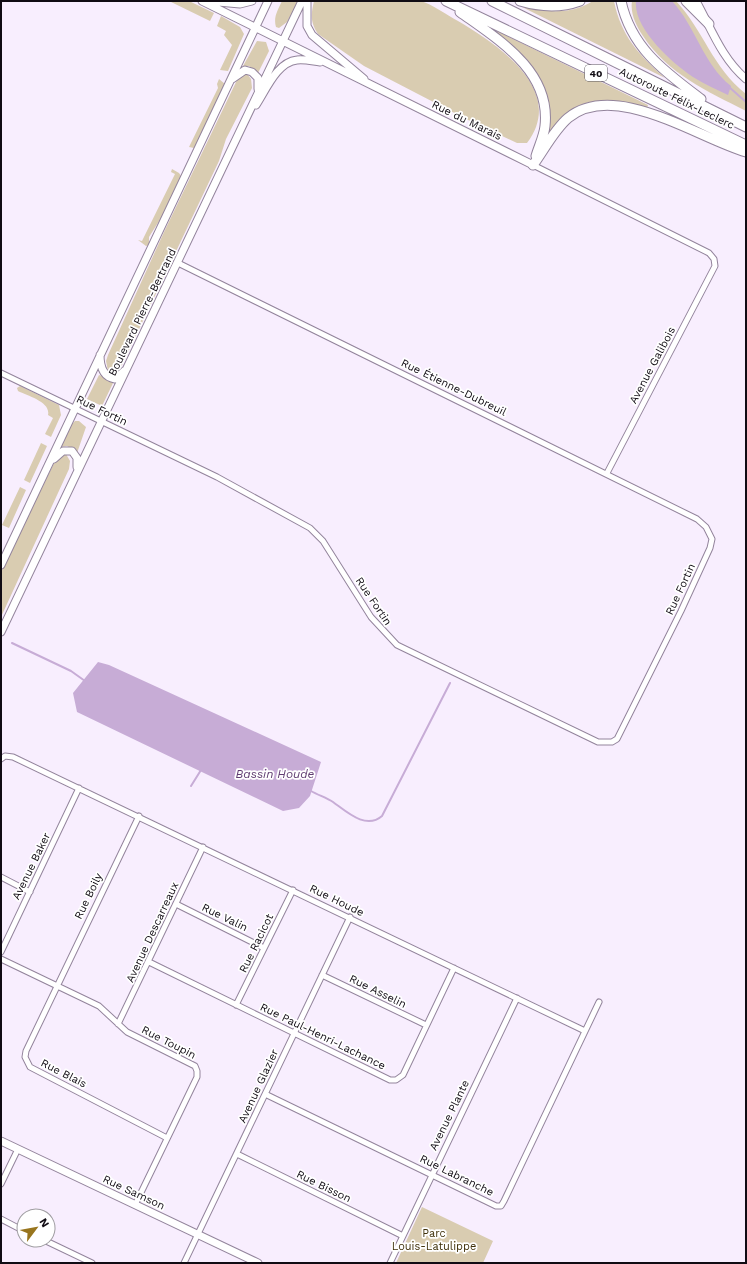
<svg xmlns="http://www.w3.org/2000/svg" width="747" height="1264" font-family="'Work Sans',sans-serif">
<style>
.green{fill:#d9ccb1}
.water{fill:#c7acd6}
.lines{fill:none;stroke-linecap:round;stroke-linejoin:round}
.stream{stroke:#c7acd6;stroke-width:2}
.street-casing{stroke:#93849c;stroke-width:7}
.secondary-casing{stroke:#93849c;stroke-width:9}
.highway-casing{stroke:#93849c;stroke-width:11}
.street{stroke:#fff;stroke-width:5}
.secondary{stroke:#fff;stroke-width:7}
.highway{stroke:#fff;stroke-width:9}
.labels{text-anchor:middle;stroke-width:3.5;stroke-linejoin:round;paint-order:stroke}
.shield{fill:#fff;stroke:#58545a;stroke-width:1}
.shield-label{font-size:10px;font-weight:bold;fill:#100b13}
.street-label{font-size:11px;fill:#100b13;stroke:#fff}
.park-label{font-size:11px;fill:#3f300a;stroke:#fff}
.water-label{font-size:12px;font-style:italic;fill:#603c71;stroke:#fff}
</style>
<rect width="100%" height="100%" fill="#f8eefe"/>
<!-- green -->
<path class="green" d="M 169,1 L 189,1 L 214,13 L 210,21 Z
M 282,1 L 298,1 L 287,22 L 279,28 L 276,27 C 273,17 278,10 282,1 Z
M 314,1 C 338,1 363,1 387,1 C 398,1 410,0 420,1 C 431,3 448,16 458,21 C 497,44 567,90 527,143 L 517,143 L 468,120 L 364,66 L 318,34 C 310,22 311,14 314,1 Z
M 593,1 L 614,1 C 621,36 639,55 665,78 L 522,7 C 547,12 571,15 593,1 Z
M 632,1 L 676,1 C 704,31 712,67 746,94 L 746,111 C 707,91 668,74 643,36 C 636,26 630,13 632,1 Z
M 221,16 L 240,27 L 244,34 L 228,71 L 220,70 L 232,45 L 224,35 L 226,31 L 217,26 Z
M 497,31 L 648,105 L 647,108 C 606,97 573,93 550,135 L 548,133 C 560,91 520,61 495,34 Z
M 257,41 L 266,42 L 269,51 L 258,73 L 249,66 L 243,66 Z
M 243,75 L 248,75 L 251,79 L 252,88 L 226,139 L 219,161 L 122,365 L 115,372 L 108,371 L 106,361 L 108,355 L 164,232 L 237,80 Z
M 219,79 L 225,84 L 194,148 L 189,147 L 218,88 L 217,84 Z
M 172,169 L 179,173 L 181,176 L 161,218 L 149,237 L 149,245 L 146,246 L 138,240 L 142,241 L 175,174 L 171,172 Z
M 99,375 L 114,381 L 102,406 L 87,399 Z
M 20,386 L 59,405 L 61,415 L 51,437 L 45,434 L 53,418 L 48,415 C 51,402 28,396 18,391 L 17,388 Z
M 75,421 L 79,421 L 86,427 L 76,456 L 72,449 L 67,446 L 61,447 L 71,425 Z
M 41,443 L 47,446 L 30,483 L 24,480 Z
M 66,454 L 70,461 L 69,469 L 1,617 L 1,572 L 55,461 L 61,455 Z
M 20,487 L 26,490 L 9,528 L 2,525 Z
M 422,1207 L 493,1241 L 483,1263 L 396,1263 Z"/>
<!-- water -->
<path class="water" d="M 636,1 L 672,1 C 696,27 703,64 731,86 L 728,95 C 716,89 704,84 693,77 C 672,63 633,28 636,1 Z
M 98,662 L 109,665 L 321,762 L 310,796 L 299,808 L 283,811 L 77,712 L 73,693 Z"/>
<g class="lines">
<!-- stream -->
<path class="stream" d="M 729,87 L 746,102
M 12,643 L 71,671 L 85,681
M 191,786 L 201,770
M 311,791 C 318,795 327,798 333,802 C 347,812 366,830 382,816 L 450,683"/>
<!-- street casing -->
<g class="street-casing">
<path id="street" d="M 533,165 L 709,253 L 714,259 L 715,266 L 607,473
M 1,373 L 217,477 L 310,528 L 323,541 L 371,617 L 397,645 L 598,742 L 612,742 L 617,739 L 681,611 L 710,548 L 712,539 L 706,527 L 697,519 L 178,263
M 1,759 L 5,756 L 13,757 L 585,1031
M 139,816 L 26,1051 L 25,1057 L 30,1067 L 167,1138
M 1,877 L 30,892
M 176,904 L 264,948
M 1,952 L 79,788
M 1,959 L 99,1006 L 127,1032 L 195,1066 L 197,1071 L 197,1077 L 135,1205
M 149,962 L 390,1080 L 396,1080 L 403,1075 L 454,968
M 322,975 L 426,1025
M 236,1005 L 293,890
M 118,1024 L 203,847
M 265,1094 L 496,1206 L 501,1206 L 504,1201 L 599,1002
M 237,1154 L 403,1236
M 1,1184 L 18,1149
M 1,1219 L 24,1231
M 44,1240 L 92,1263
M 184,1263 L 350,917
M 390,1263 L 517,998"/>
</g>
<!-- secondary casing -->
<g class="secondary-casing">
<path id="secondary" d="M 202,1 L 533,165
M 207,1 L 240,4 L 252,1
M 307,1 L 307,26 L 312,35 L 364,79
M 696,1 C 711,28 722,59 746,79
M 232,79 L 245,70 L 252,72 L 258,78 L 258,89
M 256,105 C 266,90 277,62 297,60 C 304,59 312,61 320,62
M 100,355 C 100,366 103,377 115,379 L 124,371
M 54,459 L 63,451 L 72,451 L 77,458 L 77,467
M 1,565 L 268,1
M 1,632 L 302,1
M 1,1141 L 258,1263"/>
</g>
<!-- highway casing -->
<g class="highway-casing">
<path id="highway" d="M 446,1 L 746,145
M 492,1 L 746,127
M 520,1 C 540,7 561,8 580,1
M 621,1 C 631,48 665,72 701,99
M 686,1 L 709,24
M 460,12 C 499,40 551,71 545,126 C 544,136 539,146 536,156
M 533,165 C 544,150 554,130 568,118 C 615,80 698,138 746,152"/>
</g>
<!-- street -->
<use href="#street" class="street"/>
<!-- secondary -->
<use href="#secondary" class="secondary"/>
<!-- highway -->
<use href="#highway" class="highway"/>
</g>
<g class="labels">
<!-- shield labels -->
<rect class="shield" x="585" y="65" width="22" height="16" rx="3"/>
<g class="shield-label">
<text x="596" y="77">40</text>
</g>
<!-- street labels -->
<g class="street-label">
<text transform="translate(677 98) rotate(26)" y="4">Autoroute Félix-Leclerc</text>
<text transform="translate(467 120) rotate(26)" y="4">Rue du Marais</text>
<text transform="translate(142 312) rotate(-64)" y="4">Boulevard Pierre-Bertrand</text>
<text transform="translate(652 365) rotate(-62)" y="4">Avenue Galibois</text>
<text transform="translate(454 387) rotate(26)" y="4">Rue Étienne-Dubreuil</text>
<text transform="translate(102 410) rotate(26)" y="4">Rue Fortin</text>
<text transform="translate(680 589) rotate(-65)" y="4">Rue Fortin</text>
<text transform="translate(374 601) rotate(56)" y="4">Rue Fortin</text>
<text transform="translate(31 866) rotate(-64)" y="4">Avenue Baker</text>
<text transform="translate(88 896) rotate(-64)" y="4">Rue Boily</text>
<text transform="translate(337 900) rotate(26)" y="4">Rue Houde</text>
<text transform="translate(225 917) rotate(26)" y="4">Rue Valin</text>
<text transform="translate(152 932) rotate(-65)" y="4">Avenue Descarreaux</text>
<text transform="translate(256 943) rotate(-64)" y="4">Rue Racicot</text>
<text transform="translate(378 991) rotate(26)" y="4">Rue Asselin</text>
<text transform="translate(323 1036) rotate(26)" y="4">Rue Paul-Henri-Lachance</text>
<text transform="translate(169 1042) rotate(27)" y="4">Rue Toupin</text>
<text transform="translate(64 1073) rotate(27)" y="4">Rue Blais</text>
<text transform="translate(258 1086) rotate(-65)" y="4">Avenue Glazier</text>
<text transform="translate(449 1115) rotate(-64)" y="4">Avenue Plante</text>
<text transform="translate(457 1175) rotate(26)" y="4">Rue Labranche</text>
<text transform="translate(324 1186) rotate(26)" y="4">Rue Bisson</text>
<text transform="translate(134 1192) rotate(25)" y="4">Rue Samson</text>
</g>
<!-- park labels -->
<g class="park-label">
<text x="434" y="1237">Parc<tspan x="434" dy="13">Louis-Latulippe</tspan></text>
</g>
<!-- water labels -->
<g class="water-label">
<text x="275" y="778">Bassin Houde</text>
</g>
</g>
<!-- border -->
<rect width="747" height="1264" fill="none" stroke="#100b13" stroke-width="4"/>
<!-- north arrow -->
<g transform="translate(36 1228) rotate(58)"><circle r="19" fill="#ffffff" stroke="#9f9da1"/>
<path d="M0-3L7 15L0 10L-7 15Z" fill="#98751e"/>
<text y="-6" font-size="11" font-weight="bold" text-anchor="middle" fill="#100b13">N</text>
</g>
</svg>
